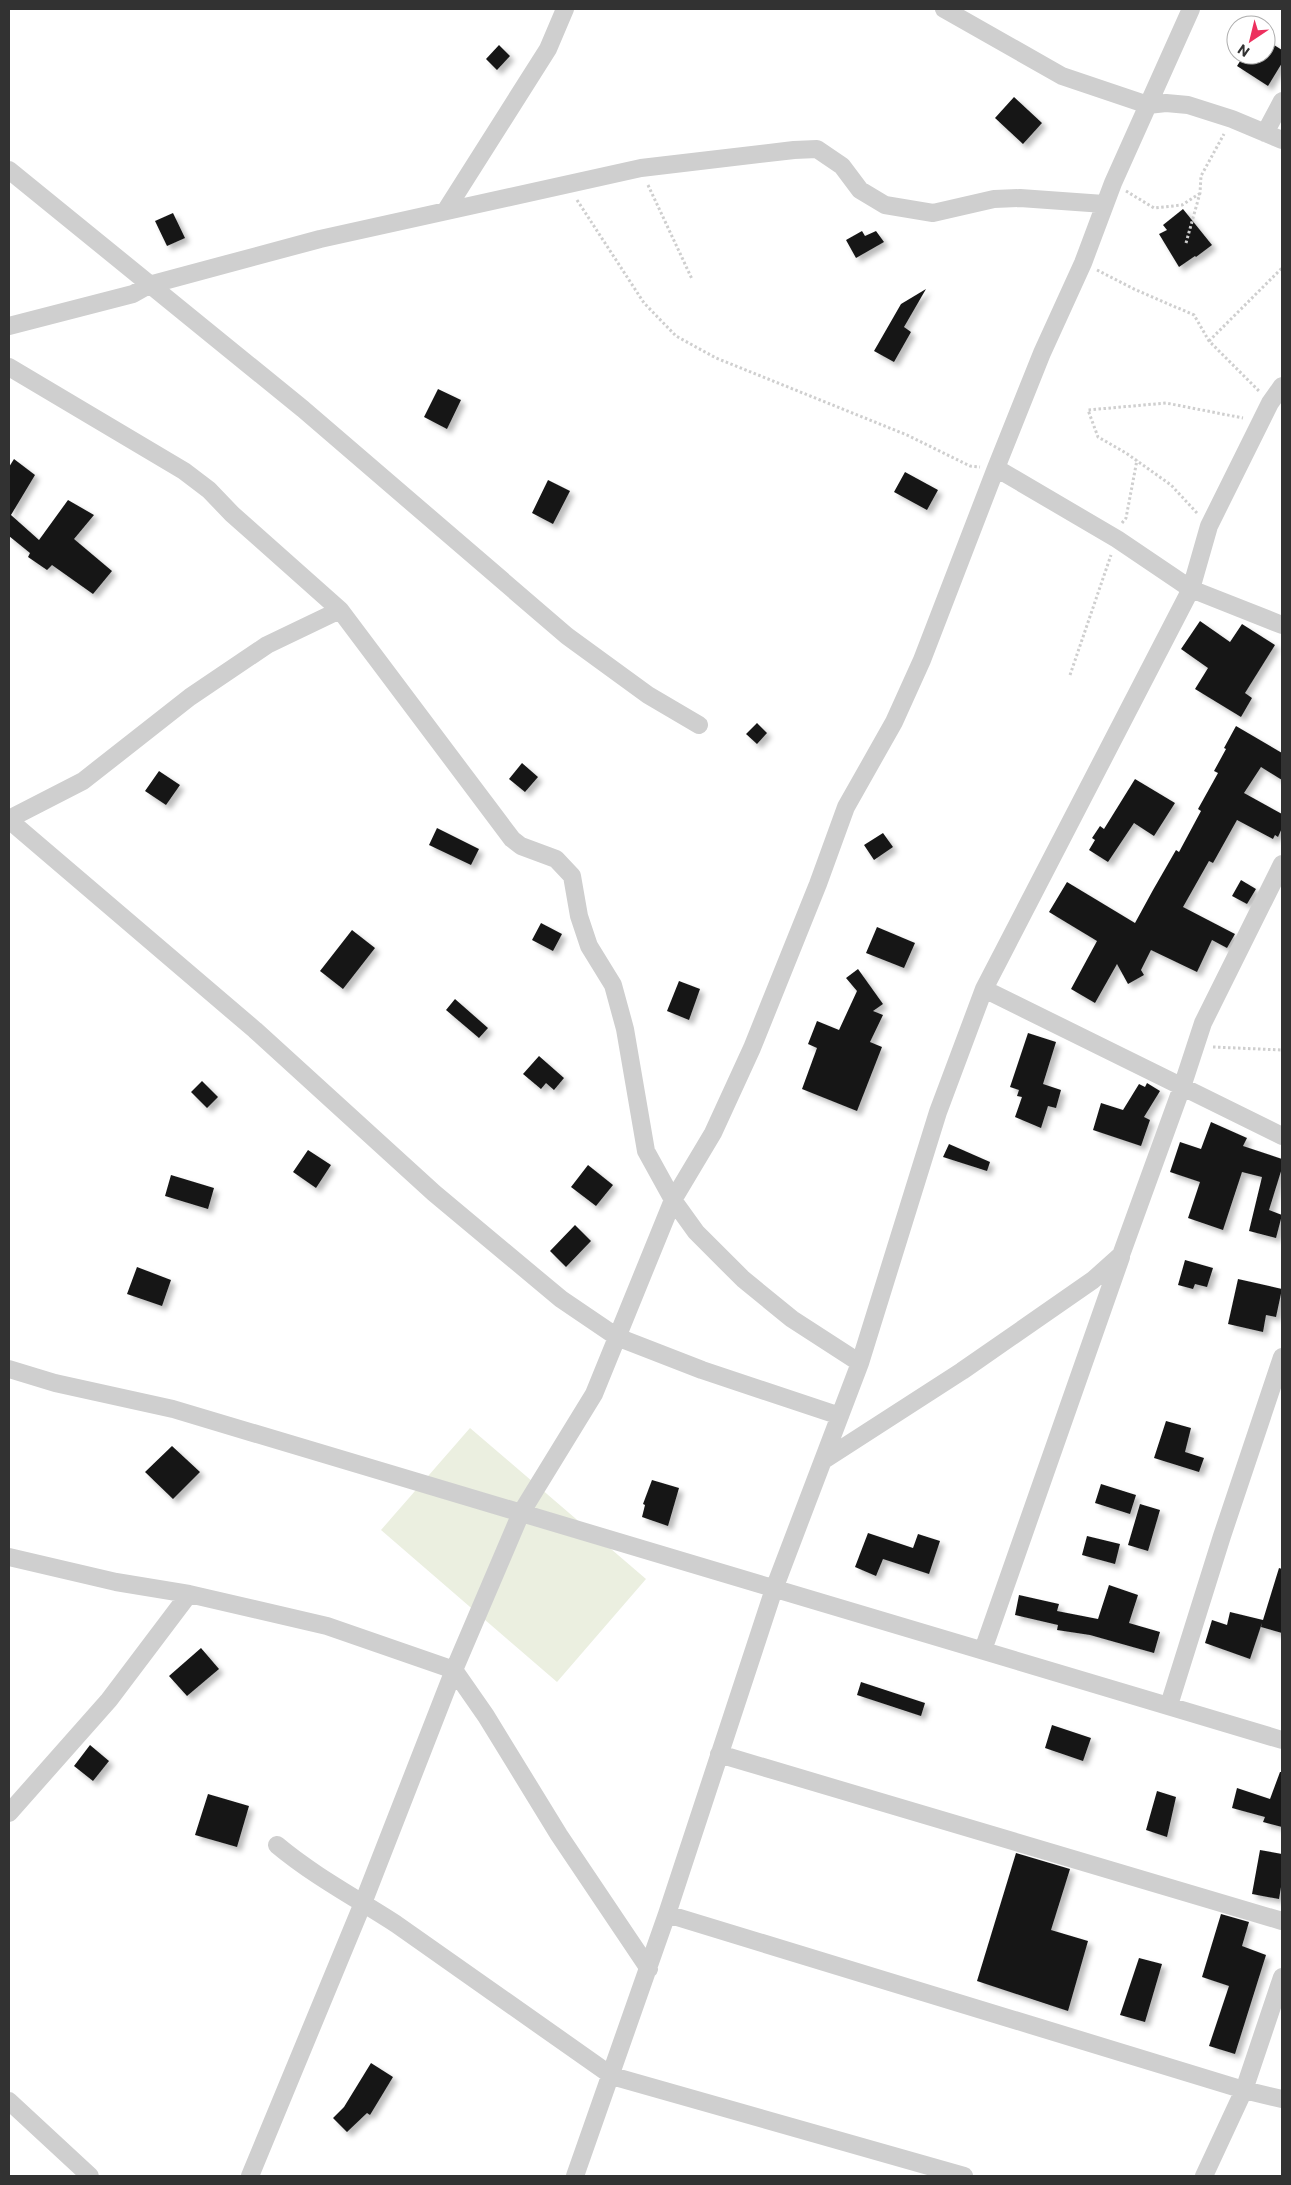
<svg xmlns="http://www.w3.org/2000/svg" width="1291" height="2185" font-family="Commissioner,sans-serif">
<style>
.green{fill:#ebefe0}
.building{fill:#191919;filter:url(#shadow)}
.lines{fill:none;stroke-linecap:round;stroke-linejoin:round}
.path{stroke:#cfcfcf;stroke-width:3;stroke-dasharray:2.5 2.5;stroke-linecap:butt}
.minor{stroke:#cfcfcf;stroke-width:18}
</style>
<defs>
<filter id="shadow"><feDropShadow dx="4.5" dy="4.5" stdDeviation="2.5" flood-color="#0004"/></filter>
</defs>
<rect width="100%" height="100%" fill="#fff"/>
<!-- green -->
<path class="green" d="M 470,1428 L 646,1579 L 557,1682 L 381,1530 Z"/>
<!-- building -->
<path class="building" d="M 1266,40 L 1282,50 L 1282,63 L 1268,86 L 1237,66 L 1244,55 L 1266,55 Z
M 499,45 L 510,56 L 497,70 L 486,59 Z
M 1014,97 L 1042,123 L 1023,144 L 995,118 Z
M 1183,209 L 1212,245 L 1196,257 L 1195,256 L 1179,267 L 1159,234 L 1167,230 L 1163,225 Z
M 173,213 L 185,238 L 167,246 L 155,221 Z
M 862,231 L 865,236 L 876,231 L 884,242 L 856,258 L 846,240 Z
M 926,289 L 904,327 L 911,332 L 894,362 L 874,351 L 901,304 Z
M 438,389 L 461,400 L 447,429 L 424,417 Z
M 14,459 L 35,475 L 11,515 L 39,540 L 68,500 L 94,515 L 74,539 L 112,571 L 93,594 L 52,565 L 47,570 L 28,557 L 30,553 L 9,536 L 9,467 Z
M 905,472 L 938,490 L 927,510 L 894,492 Z
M 548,480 L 570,491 L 553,524 L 532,513 Z
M 1200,621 L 1230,642 L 1242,624 L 1275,645 L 1245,693 L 1252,698 L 1241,717 L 1195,689 L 1208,668 L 1181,649 Z
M 757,723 L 767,733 L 757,744 L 746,734 Z
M 1236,726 L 1282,753 L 1282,780 L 1261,767 L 1244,793 L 1282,814 L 1282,828 L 1278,837 L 1275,835 L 1273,839 L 1237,820 L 1213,863 L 1209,861 L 1183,907 L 1235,934 L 1227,948 L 1212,940 L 1197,972 L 1151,950 L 1141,970 L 1144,975 L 1128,984 L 1117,964 L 1095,1003 L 1071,989 L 1097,941 L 1049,912 L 1067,882 L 1135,923 L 1153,890 L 1176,850 L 1179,852 L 1201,811 L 1198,809 L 1218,773 L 1214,771 L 1226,749 L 1224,748 Z
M 522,763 L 538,777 L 525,792 L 509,779 Z
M 159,771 L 180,785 L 166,805 L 145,791 Z
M 1135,779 L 1175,803 L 1154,836 L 1134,823 L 1108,862 L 1089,850 L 1095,840 L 1092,838 L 1100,826 L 1104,829 Z
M 437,828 L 479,849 L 471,865 L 429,845 Z
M 883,833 L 893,847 L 874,860 L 864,845 Z
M 1241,880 L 1256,889 L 1247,904 L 1232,896 Z
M 541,923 L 562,934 L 553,951 L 532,940 Z
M 877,927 L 915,943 L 904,968 L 866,953 Z
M 352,930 L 375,948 L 343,989 L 320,971 Z
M 858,969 L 883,1004 L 873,1011 L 883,1015 L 870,1042 L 882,1047 L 857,1111 L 802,1089 L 817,1048 L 808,1044 L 817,1021 L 839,1030 L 857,991 L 846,978 Z
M 679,981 L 700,989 L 689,1020 L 667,1011 Z
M 455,999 L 488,1028 L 479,1038 L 446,1010 Z
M 1028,1033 L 1056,1042 L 1043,1084 L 1061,1090 L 1056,1108 L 1048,1106 L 1041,1128 L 1015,1117 L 1022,1097 L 1017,1096 L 1019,1090 L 1010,1087 Z
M 539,1056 L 564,1078 L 554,1090 L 546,1083 L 541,1089 L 523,1074 Z
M 202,1081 L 218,1097 L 207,1108 L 191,1092 Z
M 1147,1083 L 1160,1091 L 1144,1117 L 1150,1120 L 1141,1146 L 1093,1130 L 1101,1103 L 1123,1110 L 1139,1084 L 1145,1087 Z
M 1211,1122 L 1247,1138 L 1243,1146 L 1282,1159 L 1282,1168 L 1269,1210 L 1282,1215 L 1276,1238 L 1249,1231 L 1262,1177 L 1242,1172 L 1223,1230 L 1188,1218 L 1200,1182 L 1170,1172 L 1180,1142 L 1201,1149 Z
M 949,1144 L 990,1162 L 987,1171 L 943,1157 Z
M 308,1150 L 331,1165 L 316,1188 L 293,1172 Z
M 588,1165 L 613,1185 L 596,1206 L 571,1187 Z
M 171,1175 L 214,1188 L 208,1209 L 165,1196 Z
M 575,1225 L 591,1241 L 566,1267 L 550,1251 Z
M 1185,1260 L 1213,1268 L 1207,1287 L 1195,1284 L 1193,1289 L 1178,1285 Z
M 137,1267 L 171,1280 L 162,1306 L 127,1294 Z
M 1238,1279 L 1282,1289 L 1276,1317 L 1266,1315 L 1263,1332 L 1228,1324 Z
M 1166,1421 L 1191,1428 L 1185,1452 L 1204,1458 L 1199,1472 L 1154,1458 Z
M 172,1446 L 200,1472 L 173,1499 L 145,1472 Z
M 652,1480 L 679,1488 L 668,1526 L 642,1517 L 645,1505 L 643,1504 Z
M 1101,1484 L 1136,1495 L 1130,1514 L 1095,1503 Z
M 1140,1504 L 1160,1510 L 1148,1551 L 1128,1545 Z
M 868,1533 L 913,1548 L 918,1534 L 940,1541 L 929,1574 L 883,1559 L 876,1576 L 855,1567 Z
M 1087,1536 L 1120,1544 L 1115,1564 L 1082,1555 Z
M 1279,1568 L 1282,1569 L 1282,1633 L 1261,1627 L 1262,1623 L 1250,1659 L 1205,1643 L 1212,1620 L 1227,1625 L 1230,1612 L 1263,1620 Z
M 1109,1585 L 1138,1595 L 1129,1623 L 1160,1632 L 1154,1653 L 1090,1635 L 1057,1630 L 1058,1625 L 1015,1615 L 1019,1595 L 1059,1604 L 1057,1611 L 1098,1619 Z
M 201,1648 L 219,1669 L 187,1696 L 169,1676 Z
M 861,1682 L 925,1703 L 921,1716 L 857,1695 Z
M 1052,1725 L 1091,1738 L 1083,1761 L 1045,1748 Z
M 90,1745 L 109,1761 L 93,1781 L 74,1766 Z
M 1280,1772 L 1282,1772 L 1282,1827 L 1263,1822 L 1265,1817 L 1232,1808 L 1237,1788 L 1270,1799 Z
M 1157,1791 L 1176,1797 L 1167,1837 L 1146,1830 Z
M 208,1794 L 249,1806 L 237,1847 L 195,1835 Z
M 1260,1850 L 1282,1854 L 1282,1881 L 1279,1899 L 1252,1894 Z
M 1016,1853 L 1070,1869 L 1051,1930 L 1088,1941 L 1068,2011 L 977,1981 Z
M 1221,1914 L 1249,1922 L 1242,1946 L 1266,1955 L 1235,2054 L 1209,2046 L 1229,1986 L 1202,1977 Z
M 1139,1958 L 1162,1964 L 1145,2022 L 1120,2015 Z
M 371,2063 L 393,2077 L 370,2115 L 367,2113 L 347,2132 L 333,2118 L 344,2107 Z"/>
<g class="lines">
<!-- path -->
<path class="path" d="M 648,185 L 692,279
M 1126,191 L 1154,208 L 1182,205 L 1199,194
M 577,200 L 644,303 L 676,336 L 716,358 L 907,435 L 970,466 L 980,467
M 1186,243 L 1200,193 L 1201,176 L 1224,134
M 1097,270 L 1134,289 L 1194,315 L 1209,341 L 1259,391
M 1209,341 L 1282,268
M 1197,513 L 1171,485 L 1126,453 L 1098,437 L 1088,410 L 1166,403 L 1243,418
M 1122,523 L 1126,518 L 1137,460
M 1070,675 L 1111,555
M 1213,1047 L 1282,1050"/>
<!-- minor -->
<path class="minor" d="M 944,9 L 1062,76 L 1148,105 L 1166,103 L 1188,105 L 1232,119 L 1282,140
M 1265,133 L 1282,101
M 9,170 L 303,409 L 567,636 L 648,695 L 699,725
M 446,210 L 548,49 L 565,9
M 9,326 L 133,294 L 149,285 L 320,239 L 641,168 L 794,150 L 817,149 L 842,166 L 860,190 L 885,205 L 933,213 L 994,199 L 1020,198 L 1104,204
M 9,367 L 184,471 L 209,490 L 232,514 L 340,610 L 512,839 L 521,846 L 556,859 L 572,876 L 579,916 L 589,946 L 613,985 L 625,1029 L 646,1151 L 673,1200 L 696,1232 L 743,1279 L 792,1319 L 860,1363
M 996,468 L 1117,539 L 1191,589 L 1282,625
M 9,819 L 83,781 L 190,697 L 267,645 L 340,610
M 9,820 L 255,1030 L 434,1193 L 561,1299 L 617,1337 L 702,1370 L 840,1416
M 984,989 L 1282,1136
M 9,1369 L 55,1383 L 173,1409 L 1282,1740
M 824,1460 L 962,1371 L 1093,1280 L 1121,1255 L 1182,1087 L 1203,1023 L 1282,864
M 9,1557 L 116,1582 L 189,1594 L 327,1626 L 454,1670 L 486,1716 L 559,1835 L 649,1969
M 983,1650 L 1121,1257
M 1169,1705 L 1222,1536 L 1282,1357
M 719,1754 L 1282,1921
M 9,1813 L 109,1700 L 189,1594
M 277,1845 C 314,1876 356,1898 396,1924 L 612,2076 L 964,2176
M 667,1914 L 1244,2090 L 1282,2099
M 9,2101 L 90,2176
M 250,2176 L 363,1903 L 454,1670 L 521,1513 L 594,1394 L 673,1200 L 713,1133 L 752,1048 L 818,884 L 846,807 L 894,722 L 922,660 L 996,468 L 1042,353 L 1083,263 L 1113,183 L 1191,9
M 575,2176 L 667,1914 L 774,1589 L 860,1363 L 938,1112 L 984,989 L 1191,589 L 1209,526 L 1270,403 L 1282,386
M 1204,2176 L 1244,2090 L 1282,1977"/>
</g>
<!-- border -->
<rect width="1291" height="2185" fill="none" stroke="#323232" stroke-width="20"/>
<!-- north arrow -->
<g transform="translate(1251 40) rotate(215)"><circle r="24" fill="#ffffff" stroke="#adadad"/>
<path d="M0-4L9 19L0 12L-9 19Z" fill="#ed305e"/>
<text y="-8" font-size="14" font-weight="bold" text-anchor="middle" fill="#323232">N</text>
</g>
</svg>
